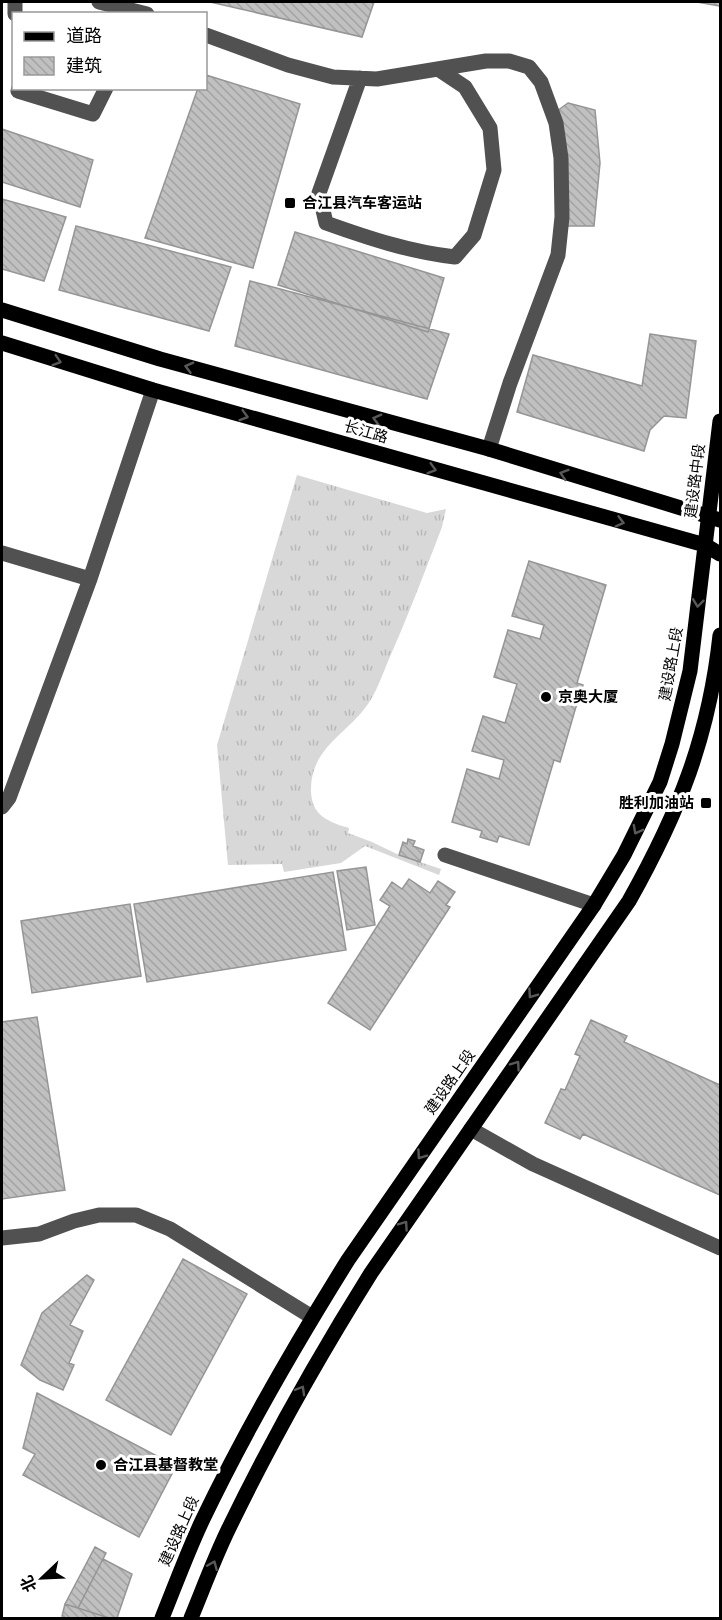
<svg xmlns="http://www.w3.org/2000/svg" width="722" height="1620" font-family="Montserrat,'Noto Sans SC',sans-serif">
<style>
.grass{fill:url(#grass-tufts)}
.building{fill:url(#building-back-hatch);stroke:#959595;stroke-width:1.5}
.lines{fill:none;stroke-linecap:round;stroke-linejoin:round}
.minor{stroke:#515151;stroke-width:15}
.major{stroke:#000;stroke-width:15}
.oneway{stroke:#595959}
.poi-dot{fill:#000;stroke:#fff;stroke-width:2}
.labels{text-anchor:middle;stroke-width:6;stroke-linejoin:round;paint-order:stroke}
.poi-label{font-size:15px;font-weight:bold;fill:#000;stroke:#fff;text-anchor:start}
.street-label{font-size:15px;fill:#000;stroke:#fff}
</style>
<defs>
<pattern id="grass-tufts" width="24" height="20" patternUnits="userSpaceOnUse" patternTransform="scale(1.5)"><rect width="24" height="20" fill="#d8d8d8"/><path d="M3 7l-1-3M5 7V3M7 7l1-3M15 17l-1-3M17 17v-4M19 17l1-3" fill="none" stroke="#b8b8b8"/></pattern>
<pattern id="building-back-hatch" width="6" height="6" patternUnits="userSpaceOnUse" patternTransform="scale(1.5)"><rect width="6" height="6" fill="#c0c0c0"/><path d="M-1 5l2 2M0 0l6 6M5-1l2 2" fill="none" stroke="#a3a3a3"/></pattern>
</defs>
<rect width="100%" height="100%" fill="#fff"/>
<!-- grass -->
<path class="grass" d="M 297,475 L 427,513 L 446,509 L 442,527 C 425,571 408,616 389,659 C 383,673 378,688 370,701 C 349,734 311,746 311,790 C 311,815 328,822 349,828 L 348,833 L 372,842 L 399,855 L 441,869 L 439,875 L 365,846 L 341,863 L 284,872 L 282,864 L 228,865 L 217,745 Z"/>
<!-- building -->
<path class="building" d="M 210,2 L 374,2 L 362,37 Z
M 697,2 L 720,2 L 720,6 Z
M 206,75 L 300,104 L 253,268 L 145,238 L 198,88 L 206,88 Z
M 568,103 L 595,110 L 600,163 L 594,226 L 565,226 L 557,111 Z
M 2,129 L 93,160 L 80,207 L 2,182 Z
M 2,199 L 66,217 L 44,281 L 2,269 Z
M 76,226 L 231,267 L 209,331 L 59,290 Z
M 295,232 L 444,278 L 428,332 L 278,285 Z
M 250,281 L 449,334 L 427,399 L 235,346 Z
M 650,334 L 696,341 L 686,418 L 664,416 L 650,430 L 644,451 L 517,412 L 533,355 L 642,386 Z
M 529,561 L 606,585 L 577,683 L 583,685 L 575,710 L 560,762 L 554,760 L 529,845 L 499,836 L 497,842 L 480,837 L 482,831 L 452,822 L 467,769 L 499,779 L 504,760 L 472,751 L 483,716 L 505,723 L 517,684 L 494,677 L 508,630 L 540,639 L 544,625 L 512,616 Z
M 408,839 L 415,841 L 413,846 L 424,850 L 420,862 L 399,855 L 403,842 L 407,844 Z
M 366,867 L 375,925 L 347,930 L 337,871 Z
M 333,872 L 346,950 L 147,982 L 134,904 Z
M 409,879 L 430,893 L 438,881 L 455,892 L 446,905 L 450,907 L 370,1030 L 328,1003 L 390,906 L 380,900 L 392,882 L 402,889 Z
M 130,904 L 141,976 L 32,993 L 21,921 Z
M 37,1017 L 65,1190 L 2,1199 L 2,1022 Z
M 591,1020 L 627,1036 L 624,1042 L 720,1085 L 720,1195 L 583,1134 L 580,1139 L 545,1123 L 561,1089 L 565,1090 L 580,1056 L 575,1054 Z
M 183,1259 L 247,1294 L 171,1435 L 106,1400 Z
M 87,1275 L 94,1280 L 70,1325 L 83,1331 L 69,1363 L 74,1365 L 63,1390 L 40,1380 L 21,1365 L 42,1313 Z
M 37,1393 L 176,1466 L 139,1537 L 23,1475 L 35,1454 L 23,1448 Z
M 95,1547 L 106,1553 L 103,1559 L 78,1608 L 65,1604 Z
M 103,1559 L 132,1574 L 117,1618 L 109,1618 L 78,1608 Z
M 65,1604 L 78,1608 L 109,1618 L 64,1618 L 64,1616 L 62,1616 Z"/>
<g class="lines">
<!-- minor -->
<path class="minor" d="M 15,2 L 15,14
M 99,2 L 147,14
M 206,35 L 288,65 L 333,77 L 377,79 L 486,61 L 509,61 L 529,67 L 541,82 L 556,123 L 561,158 L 562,217 L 558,255 L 510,383 L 489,449
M 360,78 L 319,193 L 326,223 C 368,238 410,252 455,257 L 474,235 L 494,170 L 490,128 L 465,87 L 438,69
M 19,88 L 18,91 L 93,114 L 106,88
M 2,553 L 90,579
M 2,807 L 9,798 L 90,579 L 153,390
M 445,855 L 594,905
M 471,1129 L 533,1164 L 720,1248
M 2,1238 L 39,1234 L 74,1221 L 99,1215 L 136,1215 L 170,1229 L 312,1317"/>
<!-- major -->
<path class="major" d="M 2,310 L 160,359 L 489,449 L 720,520
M 2,343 L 153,390 L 705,545 L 720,554
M 162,1618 C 175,1586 187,1553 202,1521 C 245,1431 295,1345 348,1260 L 594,905 L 624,855 L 660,782 L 672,744 L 690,671 L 720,421
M 191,1618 C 203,1589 214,1559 228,1530 C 271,1441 319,1356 371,1273 L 629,901 C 679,812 709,737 720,635"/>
</g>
<!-- one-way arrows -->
<defs><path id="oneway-chevron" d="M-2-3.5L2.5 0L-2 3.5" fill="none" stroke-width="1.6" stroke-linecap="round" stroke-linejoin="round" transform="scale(1.5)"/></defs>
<g class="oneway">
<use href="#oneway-chevron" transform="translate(57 361) rotate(17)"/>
<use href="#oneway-chevron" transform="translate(189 367) rotate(-165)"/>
<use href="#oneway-chevron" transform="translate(244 416) rotate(16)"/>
<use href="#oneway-chevron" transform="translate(377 419) rotate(-165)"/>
<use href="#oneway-chevron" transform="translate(432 469) rotate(16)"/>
<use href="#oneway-chevron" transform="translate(564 474) rotate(-162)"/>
<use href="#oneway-chevron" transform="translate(620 522) rotate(15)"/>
<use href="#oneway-chevron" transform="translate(698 603) rotate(97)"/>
<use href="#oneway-chevron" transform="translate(637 830) rotate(118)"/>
<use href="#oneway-chevron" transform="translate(532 994) rotate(125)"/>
<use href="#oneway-chevron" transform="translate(516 1065) rotate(-55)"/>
<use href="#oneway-chevron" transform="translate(421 1155) rotate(125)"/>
<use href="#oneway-chevron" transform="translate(404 1225) rotate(-55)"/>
<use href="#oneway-chevron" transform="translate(301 1390) rotate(-60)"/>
<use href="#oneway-chevron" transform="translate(213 1565) rotate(-67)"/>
</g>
<!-- markers -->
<g class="poi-dot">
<rect x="284" y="197" width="12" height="12" rx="3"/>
<circle cx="546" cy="697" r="6"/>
<rect x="700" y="797" width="12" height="12" rx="3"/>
<circle cx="101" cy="1465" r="6"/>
</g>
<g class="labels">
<!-- poi labels -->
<g class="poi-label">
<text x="302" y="208">合江县汽车客运站</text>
<text x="558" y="702">京奥大厦</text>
<text x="694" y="808" text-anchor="end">胜利加油站</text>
<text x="113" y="1470">合江县基督教堂</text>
</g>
<!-- street labels -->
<g class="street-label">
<text transform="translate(366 432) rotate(16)" y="5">长江路</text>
<text transform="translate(695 481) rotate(-83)" y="5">建设路中段</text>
<text transform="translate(671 664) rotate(-80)" y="5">建设路上段</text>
<text transform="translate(450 1082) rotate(-55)" y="5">建设路上段</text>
<text transform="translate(179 1531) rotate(-66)" y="5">建设路上段</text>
</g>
</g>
<!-- border -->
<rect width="722" height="1620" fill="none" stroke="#000000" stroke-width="6"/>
<!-- legend -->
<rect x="12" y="12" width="195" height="78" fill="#ffffff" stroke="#999999" stroke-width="1.5"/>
<rect x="24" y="32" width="30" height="9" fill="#000000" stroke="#999999" stroke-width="1.5"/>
<text x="66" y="42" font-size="18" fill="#000000">道路</text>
<rect x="24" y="57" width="30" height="18" fill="url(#building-back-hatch)" stroke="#999999" stroke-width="1.5"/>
<text x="66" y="72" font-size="18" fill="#000000">建筑</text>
<!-- north arrow -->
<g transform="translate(42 1578) rotate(247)" stroke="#ffffff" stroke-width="4.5" paint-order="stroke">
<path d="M0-4.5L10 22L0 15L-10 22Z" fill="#000000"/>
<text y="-9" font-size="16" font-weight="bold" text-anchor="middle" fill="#000000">北</text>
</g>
</svg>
